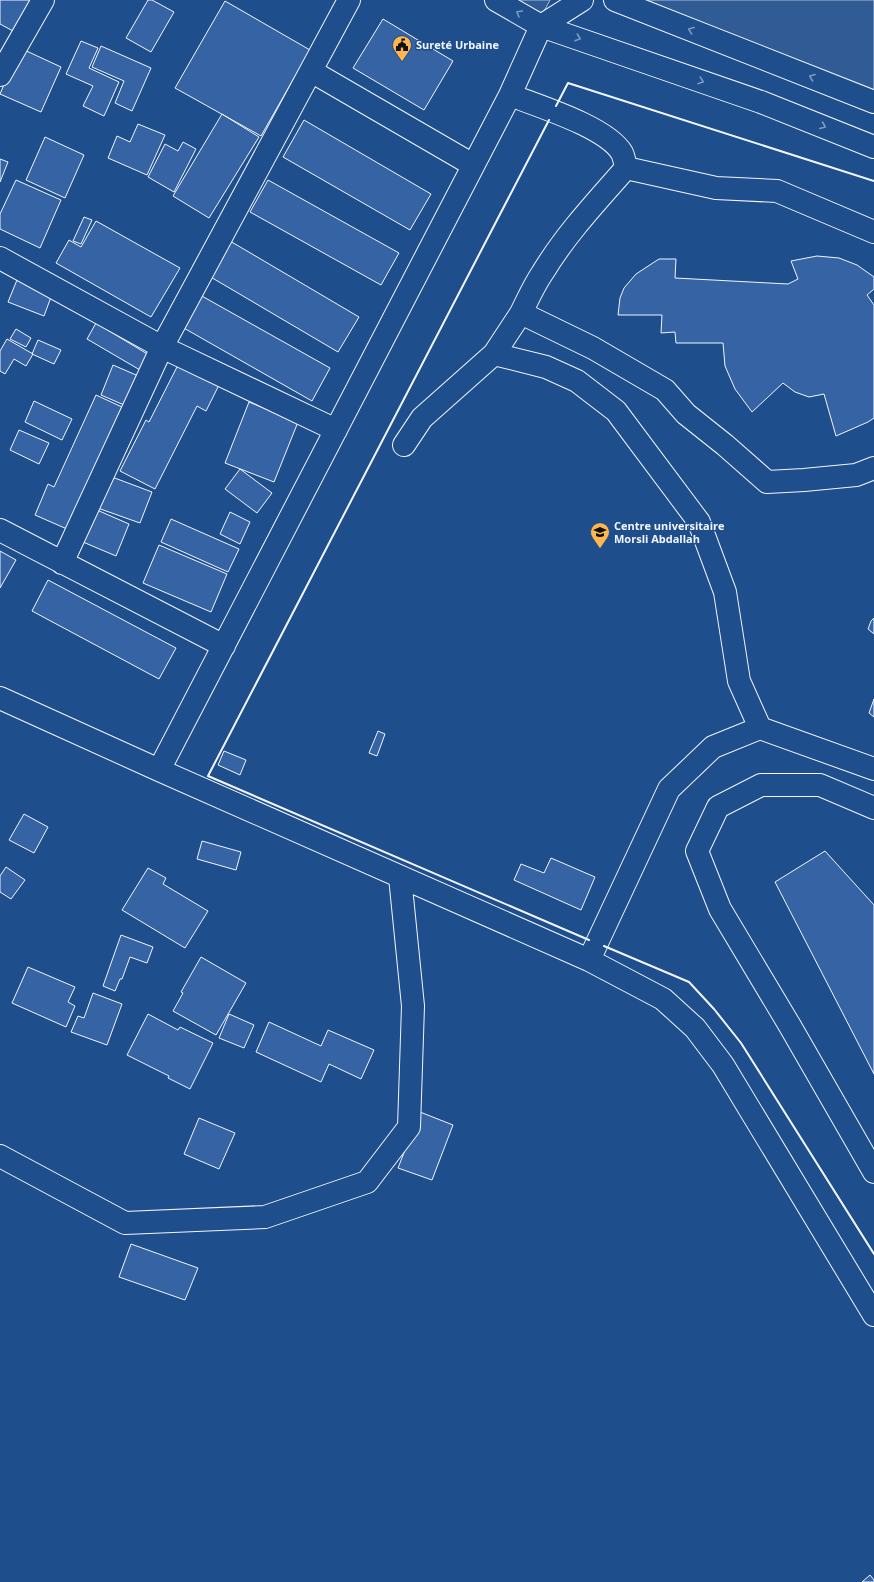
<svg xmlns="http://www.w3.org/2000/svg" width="874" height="1582" font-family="'Open Sans',sans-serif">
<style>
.built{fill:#305b95;stroke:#a8bbd7}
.building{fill:#3563a3;stroke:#f2f6ff}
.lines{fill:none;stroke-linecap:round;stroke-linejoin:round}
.minor-casing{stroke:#f2f6ff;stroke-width:24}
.minor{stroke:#1f4e8c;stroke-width:22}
.wall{stroke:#f2f6ff;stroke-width:2}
.oneway{stroke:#7e9ac0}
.labels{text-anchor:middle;stroke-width:3;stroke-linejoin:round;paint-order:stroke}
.poi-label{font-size:11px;font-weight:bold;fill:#f2f6ff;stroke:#1f4e8c;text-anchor:start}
</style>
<rect width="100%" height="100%" fill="#1f4e8c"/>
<!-- built -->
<path class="built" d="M 516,0 L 550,0 L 542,15 Z
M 647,0 L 874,0 L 874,94 Z"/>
<!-- building -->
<path class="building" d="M 0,0 L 30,0 L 13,31 L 0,24 Z
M 148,0 L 152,0 L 174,12 L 151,52 L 126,38 Z
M 225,1 L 310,50 L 261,136 L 175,88 Z
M 383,19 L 453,61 L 424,110 L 353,68 Z
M 81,41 L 98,48 L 89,68 L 119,82 L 104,116 L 83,106 L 93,86 L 66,74 Z
M 101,46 L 151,68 L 132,111 L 115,103 L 124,81 L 92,67 Z
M 20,48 L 61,67 L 41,112 L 0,94 Z
M 222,114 L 259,137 L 209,218 L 173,196 Z
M 304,120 L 431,194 L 410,230 L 283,157 Z
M 138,124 L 165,135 L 147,175 L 108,158 L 117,136 L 130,142 Z
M 45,137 L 84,155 L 65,198 L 26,180 Z
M 183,142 L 196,149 L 174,192 L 148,177 L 165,144 L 178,151 Z
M 0,159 L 8,162 L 0,182 Z
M 16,180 L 61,200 L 40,248 L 0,229 L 0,214 Z
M 268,180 L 399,253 L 381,285 L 250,212 Z
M 84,217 L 92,220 L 81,244 L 73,241 Z
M 96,221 L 180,268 L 151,317 L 56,263 L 69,240 L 81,247 Z
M 230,241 L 359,317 L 338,352 L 209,276 Z
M 817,256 L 839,258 L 857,265 L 874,277 L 874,289 L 867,295 L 874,305 L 874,418 L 868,422 L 836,436 L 824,394 L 809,397 L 795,392 L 783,383 L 752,412 L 735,389 L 725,366 L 723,343 L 676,343 L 675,332 L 661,333 L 662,315 L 618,315 L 620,298 L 624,288 L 636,274 L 659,259 L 676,259 L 675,278 L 788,284 L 798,279 L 791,261 Z
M 19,275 L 54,289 L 44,316 L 8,302 Z
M 200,295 L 330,368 L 312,401 L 182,327 Z
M 96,323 L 149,355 L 140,370 L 87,339 Z
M 16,329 L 31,338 L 26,347 L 10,339 Z
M 7,339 L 33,354 L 26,366 L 14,359 L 5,374 L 0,371 L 0,351 Z
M 38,340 L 61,350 L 54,364 L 32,354 Z
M 113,365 L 143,378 L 131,408 L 101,395 Z
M 178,365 L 219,385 L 206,411 L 197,406 L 155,489 L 120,471 L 146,420 L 149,422 Z
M 96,395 L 122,407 L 67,529 L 35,515 L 48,484 L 54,487 Z
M 34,401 L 72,419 L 62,440 L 25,422 Z
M 249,402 L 298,422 L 274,482 L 225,463 Z
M 19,430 L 49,443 L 39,464 L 10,450 Z
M 240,469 L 272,493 L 257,513 L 225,489 Z
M 104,474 L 152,492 L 140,523 L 92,506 Z
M 97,510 L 129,524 L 116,556 L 83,542 Z
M 230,512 L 250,522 L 240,544 L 220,534 Z
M 171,519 L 239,549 L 228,572 L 161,542 Z
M 159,545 L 227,574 L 211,612 L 143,583 Z
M 0,551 L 16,560 L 0,588 Z
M 48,580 L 176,648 L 159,679 L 32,611 Z
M 874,618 L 874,634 L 868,629 L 871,621 Z
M 874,699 L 874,717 L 869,713 Z
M 378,731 L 385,734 L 377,756 L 369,753 Z
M 224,751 L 246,760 L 240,775 L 218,765 Z
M 24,814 L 48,827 L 34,853 L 9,840 Z
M 202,841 L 241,852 L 236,870 L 197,859 Z
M 825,851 L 874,905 L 874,1074 L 775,882 Z
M 551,858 L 595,877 L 581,910 L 514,880 L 521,864 L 544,873 Z
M 6,867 L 25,880 L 11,899 L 0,892 L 0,876 Z
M 148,868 L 166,878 L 163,884 L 208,911 L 185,948 L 122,910 Z
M 121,935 L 153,947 L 147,963 L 130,957 L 122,979 L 120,979 L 115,991 L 103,986 Z
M 201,957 L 246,983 L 216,1035 L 173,1011 L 183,993 L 181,992 Z
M 28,967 L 75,987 L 68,1002 L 75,1006 L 66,1027 L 12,1003 Z
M 93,993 L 122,1004 L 107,1045 L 71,1032 L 78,1016 L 84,1018 Z
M 148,1014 L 178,1030 L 180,1027 L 213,1043 L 190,1089 L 168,1078 L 169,1076 L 127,1055 Z
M 229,1014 L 254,1025 L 244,1048 L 219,1038 Z
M 269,1022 L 321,1046 L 328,1030 L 374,1050 L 361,1079 L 329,1064 L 321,1082 L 256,1052 Z
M 420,1112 L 453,1125 L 432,1180 L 398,1168 Z
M 199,1118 L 235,1133 L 219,1169 L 184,1154 Z
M 131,1244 L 198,1268 L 185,1300 L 119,1277 Z
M 870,1575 L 874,1580 L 874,1582 L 862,1582 Z"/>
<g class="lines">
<!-- minor casing -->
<g class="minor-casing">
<path id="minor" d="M 496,0 L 541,26 L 761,102 L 874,147
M 615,0 L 874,102
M 311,71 L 473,165
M 0,75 L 43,0
M 510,95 C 538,106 607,127 622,153 C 624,157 625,163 626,168
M 874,232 L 777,191 L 716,188 L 626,168 C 597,201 566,234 543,272 C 534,285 528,299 521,313 L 593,348 L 665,390 L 686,414 L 725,445 L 767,482 L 804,480 L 856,475 L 874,468
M 0,258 L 162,347 L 62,563
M 494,354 L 546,367 L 577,381 L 616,411 L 699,522 L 725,592 L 739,681 L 760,728
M 336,430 L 162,347 L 349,0
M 404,445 L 422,418 L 494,354 L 521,313
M 0,530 L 224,646
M 0,698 L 159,770 L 589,960 L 663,999 L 695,1028 L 723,1065 L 874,1315
M 159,770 L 510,95 L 541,26 L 582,0
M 874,808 L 820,785 L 761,785 L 718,807 L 697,851 L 720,909 L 790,1026 L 874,1172
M 589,960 L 669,789 L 713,747 L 760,728 L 874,769
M 0,1156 L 125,1223 L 265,1217 L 367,1182 L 409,1127 L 413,1006 L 400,877"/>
</g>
<!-- minor -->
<use href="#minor" class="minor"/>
<!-- wall -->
<path class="wall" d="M 556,106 L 568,83 L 874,181
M 549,120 L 208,776 L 589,940
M 604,946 L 689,982 L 714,1009 L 741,1043 L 874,1254"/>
</g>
<!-- one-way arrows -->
<defs><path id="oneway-chevron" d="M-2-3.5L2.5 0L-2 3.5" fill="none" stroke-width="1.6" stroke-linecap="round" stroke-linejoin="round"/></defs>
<g class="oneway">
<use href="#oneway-chevron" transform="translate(519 13) rotate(-150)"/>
<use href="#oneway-chevron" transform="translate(691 30) rotate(-159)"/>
<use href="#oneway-chevron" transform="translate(578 38) rotate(19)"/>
<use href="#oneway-chevron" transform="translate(812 77) rotate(-159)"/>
<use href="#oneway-chevron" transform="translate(701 81) rotate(19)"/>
<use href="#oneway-chevron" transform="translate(823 126) rotate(22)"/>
</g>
<!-- icons -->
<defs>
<g id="civic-pin" transform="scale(1)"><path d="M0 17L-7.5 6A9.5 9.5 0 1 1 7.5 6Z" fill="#ffb74d" stroke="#1f4e8c"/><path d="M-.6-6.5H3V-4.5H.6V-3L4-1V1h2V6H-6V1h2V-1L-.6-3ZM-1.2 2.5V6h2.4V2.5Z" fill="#111"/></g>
<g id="university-pin" transform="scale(1)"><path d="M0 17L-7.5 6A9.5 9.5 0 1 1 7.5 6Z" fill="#ffb74d" stroke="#1f4e8c"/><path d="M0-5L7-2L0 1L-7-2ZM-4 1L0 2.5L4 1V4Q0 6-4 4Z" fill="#111"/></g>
</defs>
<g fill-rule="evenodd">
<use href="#civic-pin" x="402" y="45"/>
<use href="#university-pin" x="600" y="532"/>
</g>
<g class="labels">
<!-- poi labels -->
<g class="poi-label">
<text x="416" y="49">Sureté Urbaine</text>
<text x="614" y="530">Centre universitaire<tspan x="614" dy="13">Morsli Abdallah</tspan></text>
</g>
</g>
</svg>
